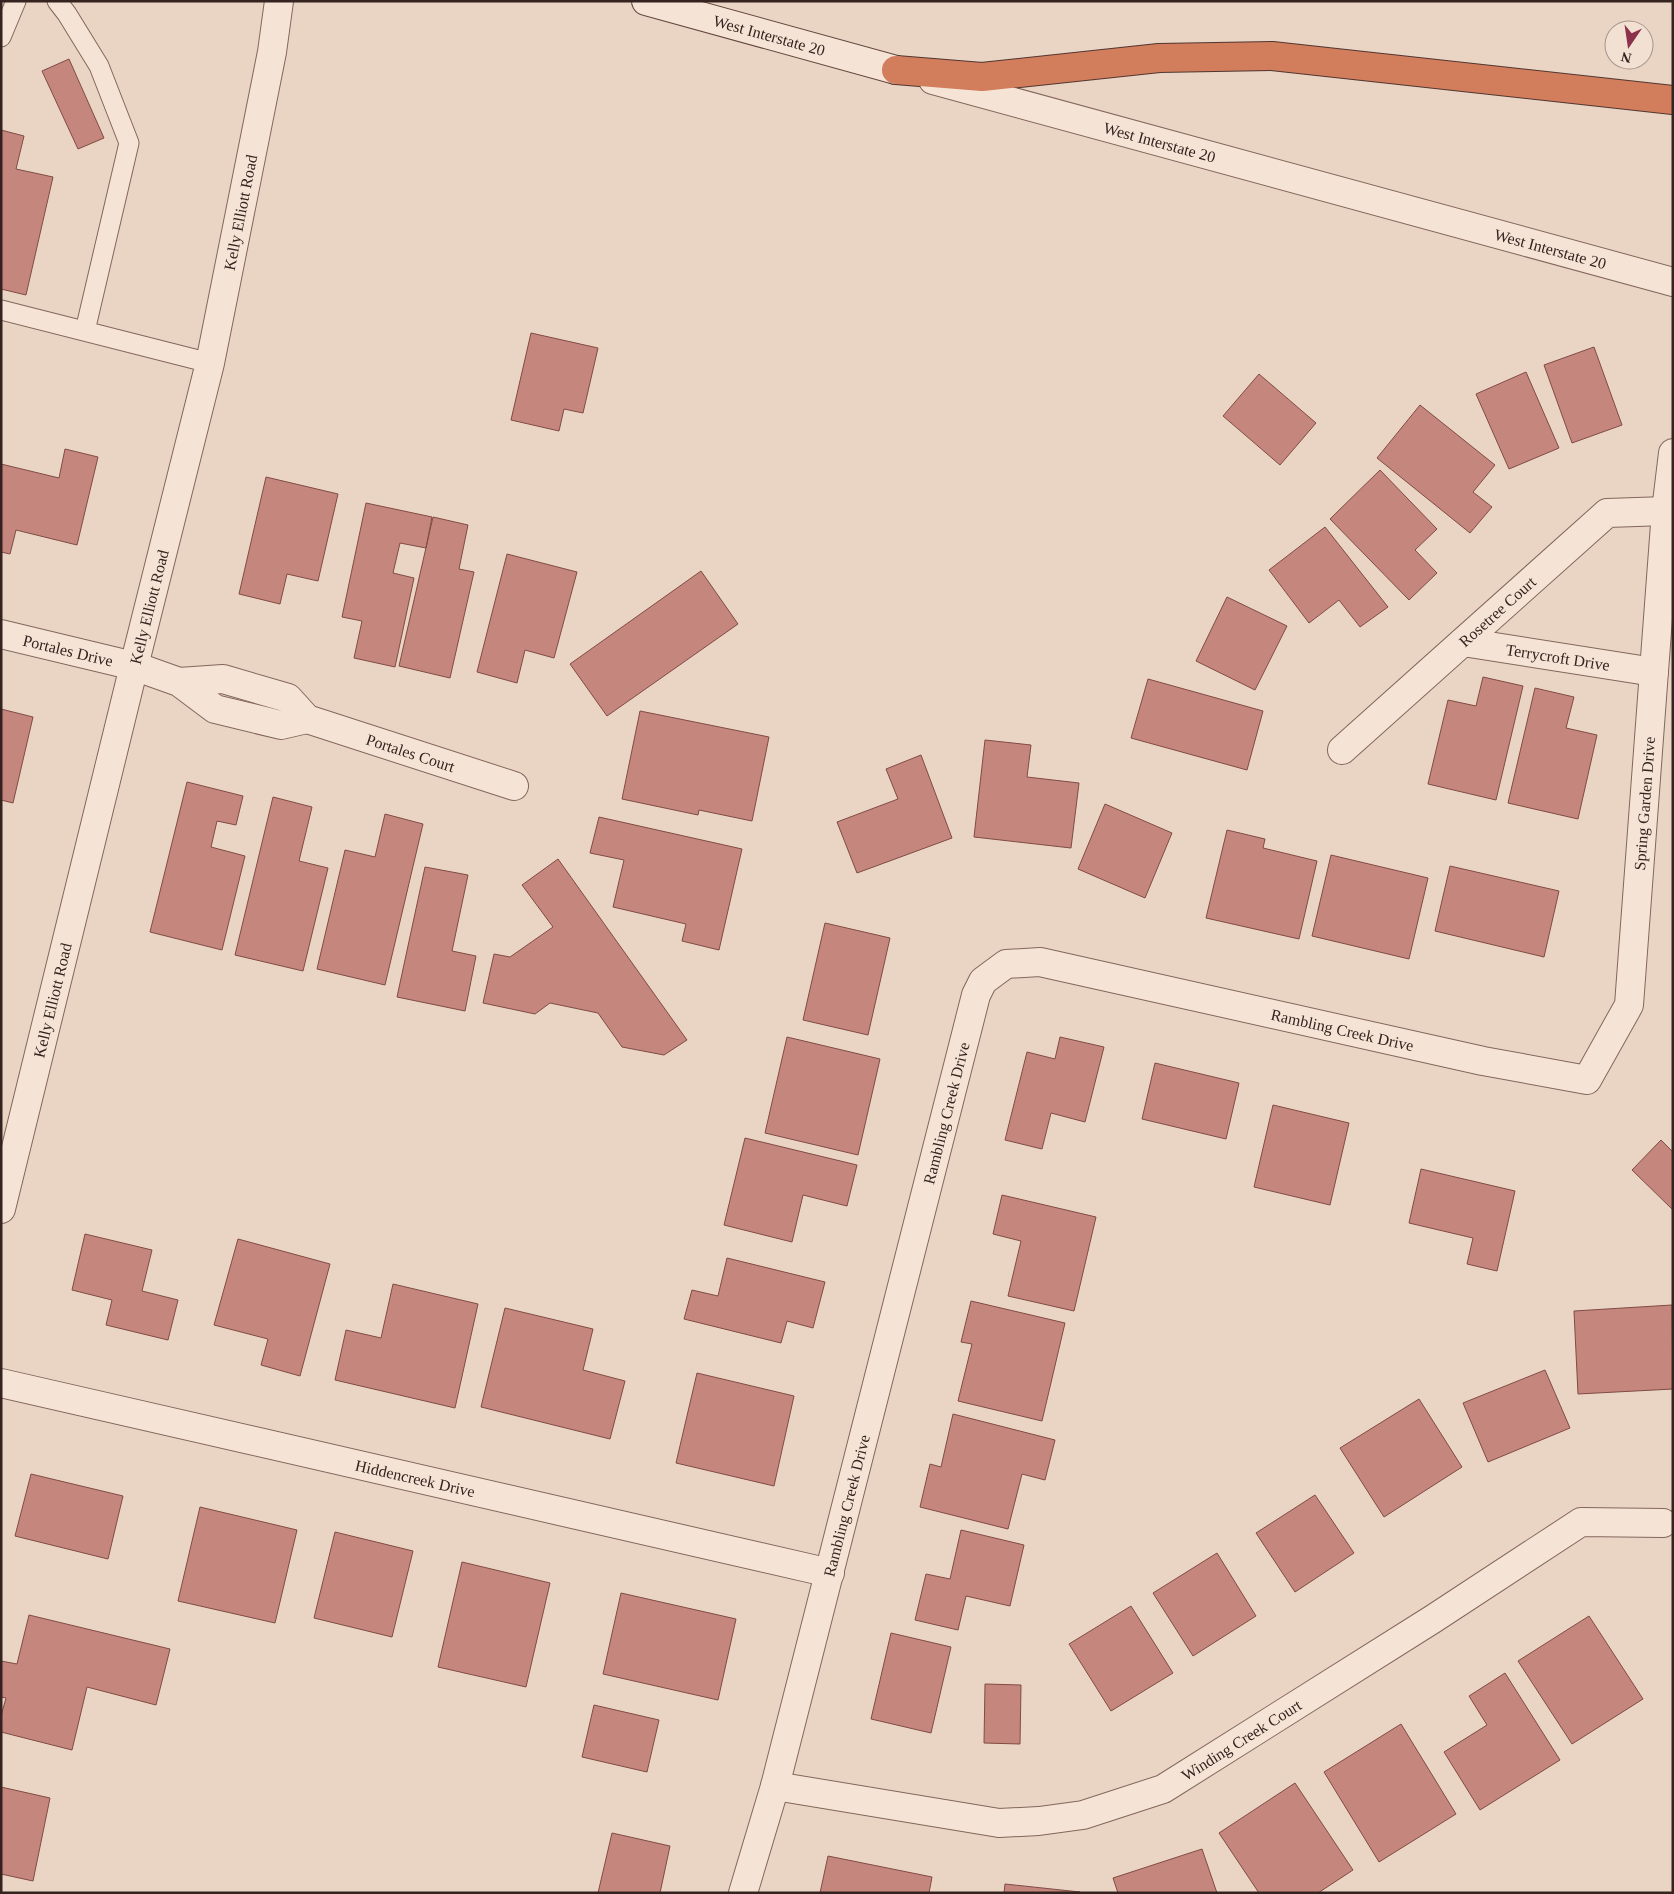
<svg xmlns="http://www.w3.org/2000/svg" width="1674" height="1894" font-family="Georgia,serif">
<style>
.building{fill:#c5877d;stroke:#804b44}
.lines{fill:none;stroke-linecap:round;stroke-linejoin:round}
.service-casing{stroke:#83665c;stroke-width:21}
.minor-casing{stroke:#83665c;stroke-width:30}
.tertiary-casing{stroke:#83665c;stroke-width:30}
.secondary-casing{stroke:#65483f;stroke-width:30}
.motorway-casing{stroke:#513630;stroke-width:30}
.service{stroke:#f5e4d6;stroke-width:19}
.minor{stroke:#f5e4d6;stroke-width:28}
.tertiary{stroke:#f5e4d6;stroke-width:28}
.secondary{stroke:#f5e4d6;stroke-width:28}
.motorway{stroke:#d27e5c;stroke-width:28}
.labels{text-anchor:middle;stroke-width:4;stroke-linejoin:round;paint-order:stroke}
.street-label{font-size:16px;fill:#34231f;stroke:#f2e0d3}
</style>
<rect width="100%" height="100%" fill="#ead4c4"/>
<!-- building -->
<path class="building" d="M 69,59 L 104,138 L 78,149 L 42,71 Z
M 1,130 L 24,136 L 16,169 L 53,177 L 26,295 L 1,289 Z
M 531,333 L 598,348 L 583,413 L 564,409 L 559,431 L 511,420 Z
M 1594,347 L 1622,425 L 1572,443 L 1544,365 Z
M 1526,372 L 1559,448 L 1509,469 L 1476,394 Z
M 1259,374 L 1316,423 L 1280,465 L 1223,416 Z
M 1420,405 L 1495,465 L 1473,492 L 1492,507 L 1470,533 L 1377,458 Z
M 65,449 L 98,457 L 77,545 L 16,530 L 10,554 L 1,552 L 1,464 L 59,478 Z
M 1380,470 L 1437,529 L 1415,550 L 1437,573 L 1409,600 L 1330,519 Z
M 266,477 L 338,494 L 318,581 L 287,574 L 280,604 L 239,594 Z
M 366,503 L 432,517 L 426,548 L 400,543 L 393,573 L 414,578 L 395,667 L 354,658 L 362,621 L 342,617 Z
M 433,517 L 468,525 L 459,569 L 474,572 L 450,678 L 399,666 Z
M 1325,527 L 1388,607 L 1360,627 L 1339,600 L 1309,623 L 1269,570 Z
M 507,554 L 577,572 L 554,658 L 525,650 L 517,683 L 477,672 Z
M 701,571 L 738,624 L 607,716 L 570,664 Z
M 1227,597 L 1287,626 L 1255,690 L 1196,661 Z
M 1483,677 L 1523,686 L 1496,800 L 1428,784 L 1448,700 L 1476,706 Z
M 1148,679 L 1263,711 L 1247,770 L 1131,738 Z
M 1535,688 L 1574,697 L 1566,728 L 1597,735 L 1578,819 L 1508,803 Z
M 1,709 L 33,717 L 13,803 L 1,800 Z
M 640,711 L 769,737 L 752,821 L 699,810 L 698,815 L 622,799 Z
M 985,740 L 1031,745 L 1027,777 L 1079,783 L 1071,848 L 974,837 Z
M 921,755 L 952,838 L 857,873 L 837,822 L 898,799 L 886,769 Z
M 187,782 L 243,796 L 236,825 L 217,821 L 211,847 L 245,856 L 222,950 L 150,932 Z
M 273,797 L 312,807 L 299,861 L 328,868 L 303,971 L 235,955 Z
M 1105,804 L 1172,833 L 1145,898 L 1078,869 Z
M 385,814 L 423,824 L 385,985 L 317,969 L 345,850 L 375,857 Z
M 599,817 L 742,849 L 719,950 L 682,941 L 686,924 L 613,907 L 624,860 L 590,853 Z
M 1227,830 L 1265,839 L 1263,848 L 1317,861 L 1299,939 L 1206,918 Z
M 1331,855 L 1428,878 L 1409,959 L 1312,936 Z
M 558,859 L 687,1040 L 664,1055 L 622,1047 L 598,1013 L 550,1003 L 535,1014 L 483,1003 L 494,954 L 510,957 L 553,927 L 522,885 Z
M 1450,866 L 1559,891 L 1544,957 L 1435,931 Z
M 425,867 L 468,875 L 452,951 L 476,956 L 465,1011 L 397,997 Z
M 825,923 L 890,938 L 868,1035 L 803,1020 Z
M 787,1037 L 880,1059 L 858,1155 L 765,1133 Z
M 1060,1037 L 1104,1047 L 1085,1122 L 1051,1113 L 1042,1149 L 1005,1140 L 1027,1052 L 1055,1059 Z
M 1155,1063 L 1239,1083 L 1226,1139 L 1142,1119 Z
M 1273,1105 L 1349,1123 L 1330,1205 L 1254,1187 Z
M 745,1138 L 857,1165 L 847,1206 L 803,1195 L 792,1242 L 724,1225 Z
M 1661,1140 L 1673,1152 L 1673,1210 L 1632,1170 Z
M 1421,1169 L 1515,1191 L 1497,1271 L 1467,1264 L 1473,1238 L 1409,1223 Z
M 1002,1195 L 1096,1217 L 1074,1311 L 1008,1296 L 1021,1241 L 993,1234 Z
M 85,1234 L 152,1250 L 142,1291 L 178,1300 L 168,1340 L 106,1325 L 112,1300 L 72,1290 Z
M 238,1239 L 330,1264 L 300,1376 L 261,1365 L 268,1339 L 214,1325 Z
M 727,1258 L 825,1282 L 813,1328 L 787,1321 L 781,1343 L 684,1319 L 692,1290 L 718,1296 Z
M 393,1284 L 478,1304 L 455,1408 L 335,1380 L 346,1330 L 381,1338 Z
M 971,1301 L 1065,1323 L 1042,1421 L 958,1401 L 972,1344 L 961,1342 Z
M 1672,1305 L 1673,1389 L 1578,1394 L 1574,1311 Z
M 505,1308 L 593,1329 L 583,1370 L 625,1381 L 610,1439 L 481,1407 Z
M 1545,1370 L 1570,1428 L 1488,1462 L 1463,1403 Z
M 697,1373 L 794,1396 L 774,1486 L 676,1463 Z
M 1419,1399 L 1462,1467 L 1384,1517 L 1340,1448 Z
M 953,1414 L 1055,1440 L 1045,1480 L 1022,1474 L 1008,1529 L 920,1507 L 930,1464 L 941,1467 Z
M 31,1474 L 123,1496 L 108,1559 L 15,1536 Z
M 1315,1495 L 1354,1553 L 1295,1592 L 1256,1533 Z
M 200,1507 L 297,1530 L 275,1623 L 178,1601 Z
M 961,1530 L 1024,1545 L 1010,1606 L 966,1596 L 958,1630 L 915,1620 L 926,1574 L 950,1579 Z
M 335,1532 L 413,1551 L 392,1637 L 314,1618 Z
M 1217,1553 L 1256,1616 L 1193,1656 L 1153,1593 Z
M 462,1562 L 550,1583 L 526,1687 L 438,1667 Z
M 621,1593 L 736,1619 L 718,1700 L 603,1674 Z
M 1131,1606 L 1173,1673 L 1111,1711 L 1069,1644 Z
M 29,1615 L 170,1649 L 156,1705 L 87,1687 L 72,1750 L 1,1732 L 1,1716 L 6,1698 L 1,1697 L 1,1661 L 17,1664 Z
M 1589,1616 L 1643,1699 L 1572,1744 L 1518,1661 Z
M 891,1633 L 951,1647 L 931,1733 L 871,1719 Z
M 1505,1673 L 1560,1760 L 1480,1810 L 1444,1752 L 1487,1725 L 1469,1696 Z
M 985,1684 L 1021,1685 L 1020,1744 L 984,1743 Z
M 594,1705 L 659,1720 L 647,1772 L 582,1757 Z
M 1401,1724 L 1456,1814 L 1379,1862 L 1324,1772 Z
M 1295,1783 L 1353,1870 L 1318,1893 L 1259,1893 L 1219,1833 Z
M 1,1787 L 50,1798 L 33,1881 L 1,1874 Z
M 612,1833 L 670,1846 L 660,1893 L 598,1893 Z
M 1202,1849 L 1217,1893 L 1118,1893 L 1113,1878 Z
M 828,1856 L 932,1877 L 929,1893 L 820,1893 Z
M 1005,1884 L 1080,1892 L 1004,1893 Z"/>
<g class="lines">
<!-- service casing -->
<g class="service-casing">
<path id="service" d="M 57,1 L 67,14 L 99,66 L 129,143 L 85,331
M 1,37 L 16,1
M 1,310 L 210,363"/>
</g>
<!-- minor casing -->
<g class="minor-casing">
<g id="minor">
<path id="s1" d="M 933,80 L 1673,282"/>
<path id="s2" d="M 1,634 L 134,666 L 179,682 L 215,709 L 281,725 L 307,719"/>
<path id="s3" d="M 1463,642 L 1654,672"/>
<path id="s4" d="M 179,682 L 223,679 L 288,698 L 307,719 L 514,786"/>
<path id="s5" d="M 1342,750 L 1607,513 L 1666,511"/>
<path id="s6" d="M 1,1383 L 830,1573"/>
<path id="s7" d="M 775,1786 L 999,1823 L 1039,1821 L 1083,1815 L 1163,1789 L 1433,1619 L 1581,1522 L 1663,1523"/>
<path id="s8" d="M 743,1893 L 775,1786 L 976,995 L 983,981 L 1006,964 L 1040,962 L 1483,1061 L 1587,1080 L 1629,1005 L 1666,511 L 1673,453"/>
</g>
</g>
<!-- tertiary casing -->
<g class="tertiary-casing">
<g id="tertiary">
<path id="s9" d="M 1,1209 L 134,666 L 210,363 L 272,52 L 279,1"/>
</g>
</g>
<!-- secondary casing -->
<g class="secondary-casing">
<g id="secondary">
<path id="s10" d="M 646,1 L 896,70"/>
</g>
</g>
<!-- motorway casing -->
<g class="motorway-casing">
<path id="motorway" d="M 896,70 L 982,77 L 1159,58 L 1272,56 L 1673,100"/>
</g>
<!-- service -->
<use href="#service" class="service"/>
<!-- minor -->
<use href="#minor" class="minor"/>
<!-- tertiary -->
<use href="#tertiary" class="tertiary"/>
<!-- secondary -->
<use href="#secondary" class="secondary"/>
<!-- motorway -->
<use href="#motorway" class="motorway"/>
</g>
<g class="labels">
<!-- street labels -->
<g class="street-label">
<text dy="6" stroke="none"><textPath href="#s10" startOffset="128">West Interstate 20</textPath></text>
<text dy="6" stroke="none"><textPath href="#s1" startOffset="235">West Interstate 20</textPath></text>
<text dy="6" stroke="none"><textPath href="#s9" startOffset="1025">Kelly Elliott Road</textPath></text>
<text dy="6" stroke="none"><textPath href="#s1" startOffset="640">West Interstate 20</textPath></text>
<text dy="6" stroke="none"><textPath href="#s9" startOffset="620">Kelly Elliott Road</textPath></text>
<text dy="6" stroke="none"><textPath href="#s5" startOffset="208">Rosetree Court</textPath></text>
<text dy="6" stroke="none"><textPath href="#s2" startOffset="69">Portales Drive</textPath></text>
<text dy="6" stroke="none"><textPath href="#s3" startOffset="96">Terrycroft Drive</textPath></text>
<text dy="6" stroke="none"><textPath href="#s4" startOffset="249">Portales Court</textPath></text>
<text dy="6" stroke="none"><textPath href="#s8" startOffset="1854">Spring Garden Drive</textPath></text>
<text dy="6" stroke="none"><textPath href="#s9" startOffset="215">Kelly Elliott Road</textPath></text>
<text dy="6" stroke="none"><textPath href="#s8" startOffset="1316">Rambling Creek Drive</textPath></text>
<text dy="6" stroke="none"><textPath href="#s8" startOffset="806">Rambling Creek Drive</textPath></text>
<text dy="6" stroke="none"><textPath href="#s6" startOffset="425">Hiddencreek Drive</textPath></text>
<text dy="6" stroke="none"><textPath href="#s8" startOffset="401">Rambling Creek Drive</textPath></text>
<text dy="6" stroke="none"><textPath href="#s7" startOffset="488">Winding Creek Court</textPath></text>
</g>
</g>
<!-- border -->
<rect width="1674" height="1894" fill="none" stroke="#34231f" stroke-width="5"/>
<!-- north arrow -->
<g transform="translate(1629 45) rotate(193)"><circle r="24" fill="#f2e0d3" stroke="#a6948b"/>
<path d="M0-4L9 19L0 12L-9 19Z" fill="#8c314b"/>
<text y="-8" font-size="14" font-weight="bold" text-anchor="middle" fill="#34231f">N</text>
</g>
</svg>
